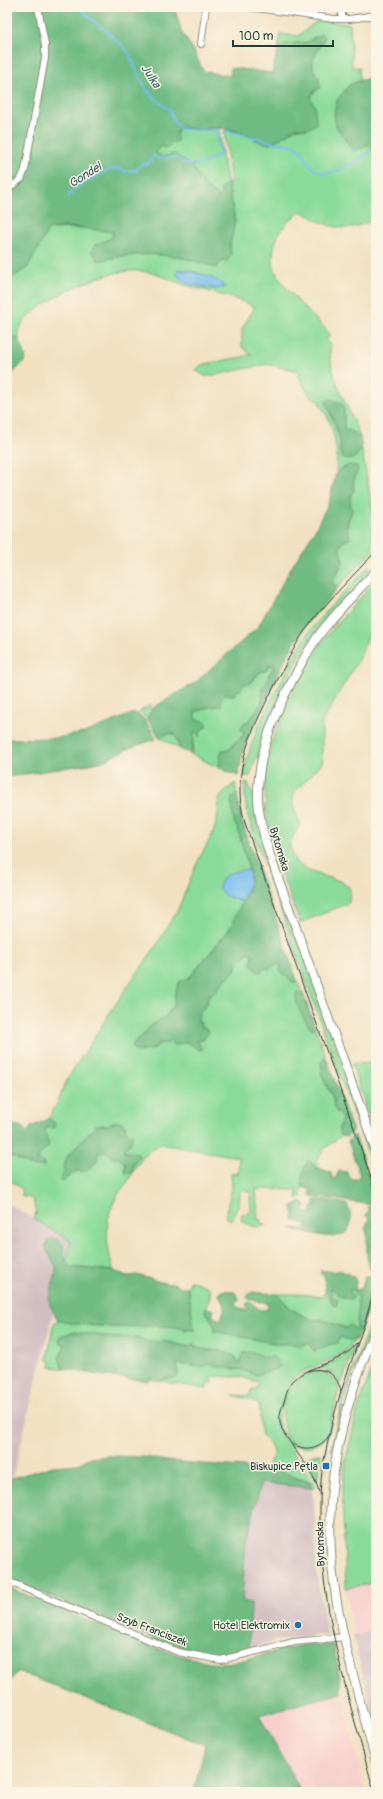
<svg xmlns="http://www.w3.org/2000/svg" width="383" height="1799" font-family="Pangolin,sans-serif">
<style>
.built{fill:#f7d0cb}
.industrial{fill:#d2bec2}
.green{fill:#8adb9a;stroke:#548c67;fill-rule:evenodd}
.forest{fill:#6fbb82;stroke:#477c5b}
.water{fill:#78bff0;stroke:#4c7e92}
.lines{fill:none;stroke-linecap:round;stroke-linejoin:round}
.stream{stroke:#78bff0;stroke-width:2}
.street-casing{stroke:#888f7b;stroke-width:8}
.secondary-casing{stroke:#888f7b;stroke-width:10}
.street{stroke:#fff;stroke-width:6}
.secondary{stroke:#fff;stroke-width:8}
.tram{stroke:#1f3d34;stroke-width:1}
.poi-dot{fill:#1f6fb2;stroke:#fcf5e5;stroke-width:1.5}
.labels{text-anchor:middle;stroke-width:3;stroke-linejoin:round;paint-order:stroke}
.street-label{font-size:11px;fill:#1f3d34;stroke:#fcf5e5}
.poi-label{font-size:11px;fill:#1f3d34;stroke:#fcf5e5;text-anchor:end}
.water-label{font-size:12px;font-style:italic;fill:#355e63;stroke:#fcf5e5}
</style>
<rect width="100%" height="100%" fill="#fcf5e5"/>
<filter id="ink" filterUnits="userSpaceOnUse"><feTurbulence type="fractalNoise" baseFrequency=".025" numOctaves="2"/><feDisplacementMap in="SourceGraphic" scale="8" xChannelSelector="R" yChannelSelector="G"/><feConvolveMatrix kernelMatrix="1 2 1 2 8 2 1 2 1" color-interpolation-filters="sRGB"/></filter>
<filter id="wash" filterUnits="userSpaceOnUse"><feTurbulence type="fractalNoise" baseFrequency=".012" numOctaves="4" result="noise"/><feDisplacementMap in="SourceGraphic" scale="16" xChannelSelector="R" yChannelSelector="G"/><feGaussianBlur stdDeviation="0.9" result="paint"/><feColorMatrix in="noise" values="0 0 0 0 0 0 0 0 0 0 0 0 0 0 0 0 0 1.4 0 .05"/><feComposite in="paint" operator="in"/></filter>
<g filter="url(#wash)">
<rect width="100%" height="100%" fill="#f1e1c2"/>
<!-- built -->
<path class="built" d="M 376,1583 L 376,1631 L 353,1636 L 346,1588 Z
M 341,1693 L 365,1792 L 301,1792 L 259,1714 Z"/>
<!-- industrial -->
<path class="industrial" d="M 7,1203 L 71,1241 L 7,1499 Z
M 261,1483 L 311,1488 L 314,1500 L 316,1570 L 327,1634 L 274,1641 L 249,1650 L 251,1603 L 242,1601 L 246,1541 Z
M 376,1631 L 376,1727 L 353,1636 Z"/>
<!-- green -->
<path class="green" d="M 318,20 L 350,24 L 352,67 L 359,67 L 360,81 L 350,84 L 336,126 L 353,150 L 367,144 L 376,153 L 376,219 C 343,234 331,229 301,211 C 295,216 289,220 285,225 C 275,236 269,258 276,272 C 285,291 315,317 330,334 L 326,341 L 331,344 C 324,367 352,414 360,437 L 356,437 L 344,430 L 344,410 L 328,407 L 330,410 L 331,417 L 340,439 L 340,453 L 358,452 L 362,450 L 375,524 L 372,545 L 373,551 L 339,586 L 335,586 L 332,582 L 343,562 C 342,558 339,554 339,550 C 338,544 343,544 345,540 C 350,531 345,523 351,515 L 350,496 L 354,484 L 353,482 L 358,470 L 357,466 C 348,465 342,466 336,474 C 339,447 333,421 317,400 C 315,398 311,397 309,394 C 303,387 300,377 296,369 L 294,370 L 268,364 L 210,376 L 204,376 L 196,370 L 201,365 L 251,355 L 242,347 L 242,329 L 255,307 C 235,297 213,293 191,287 C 174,282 159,273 141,271 C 110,268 67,289 42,306 C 31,314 17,323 19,339 L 10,336 L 7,340 L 7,281 L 27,268 L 49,229 L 83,228 L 113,232 L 111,238 L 96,245 L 92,251 L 98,261 C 140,251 176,252 216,268 L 217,265 L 231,255 L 230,245 L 235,221 L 228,183 L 221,189 L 221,196 L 219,197 C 196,185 193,152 162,157 L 156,153 L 161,146 L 166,147 L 178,140 L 176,137 L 177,131 L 181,127 L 201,130 L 219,128 L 222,156 L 228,183 L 231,183 L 224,131 L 226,131 L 226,129 L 255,137 L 255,140 L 270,144 L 297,128 L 307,129 C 308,115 306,95 320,88 L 319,78 L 314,71 L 312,61 L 325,37 L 314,37 L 308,42 L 279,45 L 280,34 L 298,36 ZM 178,269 L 197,272 L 225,288 C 207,290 191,286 177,275 Z
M 369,566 L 370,572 C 353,591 333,609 317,630 C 285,675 267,725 250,776 L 244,776 C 247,749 259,725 271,701 C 283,678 294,653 309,632 C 327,608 349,588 369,566 Z
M 376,580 L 376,617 L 358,660 L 322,722 L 322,763 L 294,793 L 293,805 L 300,824 L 289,844 L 295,861 L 308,871 L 340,881 L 350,888 L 349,903 L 300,923 L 280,870 L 266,818 L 265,786 L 268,751 L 295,685 L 322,641 Z
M 269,665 L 274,668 L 268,676 L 267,683 L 263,687 L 262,702 L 249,721 L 244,723 L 241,729 L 244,734 L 242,738 L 238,739 L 220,759 L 219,768 L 191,754 C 195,747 192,738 195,731 L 198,732 L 199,736 L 202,729 L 205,728 L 203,721 L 195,719 L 195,712 L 212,706 L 214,707 L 225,694 L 234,695 L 244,684 L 253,681 L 260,672 L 266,671 Z
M 150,705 L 153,708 L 148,717 L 149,721 L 140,711 Z
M 168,733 L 176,735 L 180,749 L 160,738 Z
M 235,783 L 237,795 L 233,796 L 231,802 C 235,810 231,820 237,827 L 249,870 C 236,871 221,874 219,889 L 231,898 L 242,902 L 229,930 L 189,978 L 180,981 L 175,993 L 175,1005 L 165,1017 L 151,1025 L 143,1036 L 135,1041 L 137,1052 L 154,1049 C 159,1040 179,1040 188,1043 C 192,1044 196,1047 199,1050 L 200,1044 L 196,1041 L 203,1040 L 201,1023 L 197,1022 L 199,1013 L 204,1008 L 209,995 L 234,972 L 238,962 L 246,956 L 247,952 L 252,953 L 253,957 L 252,962 C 264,970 263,969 276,964 L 281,965 L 280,971 L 294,983 L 298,983 L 304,996 L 297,992 C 293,1004 305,1020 312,1029 L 315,1028 L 327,1060 L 326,1058 L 321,1064 L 327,1087 L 333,1098 L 336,1112 L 339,1113 L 342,1119 L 339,1128 L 341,1136 L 324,1149 L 322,1154 L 316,1160 L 317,1165 L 320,1168 L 315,1167 L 312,1163 C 305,1170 302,1176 302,1186 L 304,1188 L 301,1189 L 301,1198 L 297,1199 L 297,1190 L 256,1189 L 258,1220 L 261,1220 L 261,1224 L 266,1225 C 257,1230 249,1225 241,1220 L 242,1214 L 251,1211 L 250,1196 L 252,1194 L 251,1192 L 243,1189 L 240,1192 C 240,1207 236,1208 231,1220 L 225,1217 L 232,1188 L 231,1173 L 238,1173 L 239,1157 L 159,1144 C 142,1156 138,1163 128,1181 C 123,1188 117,1194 114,1202 C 103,1224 107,1249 114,1271 L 69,1267 L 66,1262 L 71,1241 L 34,1219 L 36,1212 L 33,1200 L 28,1197 L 23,1197 L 21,1194 L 22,1189 L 7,1179 L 7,1155 C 21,1159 29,1169 44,1166 L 42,1161 L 36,1159 L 39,1157 L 45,1131 L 51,1120 L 48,1119 L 58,1102 L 64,1086 L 70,1075 L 115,1005 L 156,946 L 179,907 L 196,865 L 213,833 L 217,820 L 219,799 L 225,791 ZM 113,1122 L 125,1125 L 127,1133 L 130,1133 L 124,1152 L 134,1152 L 139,1157 L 134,1161 L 132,1169 L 124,1170 L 126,1164 L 119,1157 L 113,1158 L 107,1152 L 98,1153 C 97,1155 97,1160 96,1162 C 91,1172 74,1167 68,1178 L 63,1174 L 67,1172 L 63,1169 L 67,1157 L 88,1133 L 101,1124 L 108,1125 Z
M 245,783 L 248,783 L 254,798 L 259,829 L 363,1124 L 358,1127 L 249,820 L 245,800 Z
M 376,1063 L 376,1140 L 352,1064 Z
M 364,1131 L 376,1162 L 376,1181 L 361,1132 Z
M 190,1281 L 196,1282 L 210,1288 L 210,1297 L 205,1311 L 212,1321 L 215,1328 L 278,1344 L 295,1344 L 300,1346 L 309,1343 L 312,1350 L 316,1351 L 340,1337 L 349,1340 L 358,1337 L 343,1354 L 302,1372 L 291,1380 L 282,1404 L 278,1418 L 280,1429 L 294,1449 L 292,1451 L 316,1486 L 311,1488 L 310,1482 C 294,1478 281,1470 265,1468 C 270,1464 270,1459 274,1456 C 273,1447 267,1442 262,1435 C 257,1425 264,1407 256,1402 C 249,1398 239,1397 232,1395 L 249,1396 L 252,1389 L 256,1389 L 259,1384 L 258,1382 L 238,1376 L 234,1377 L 214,1376 L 212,1378 L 213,1383 L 207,1384 L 207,1389 L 148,1379 L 155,1377 L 162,1379 L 176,1378 L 178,1374 L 177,1364 L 202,1367 L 211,1363 L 217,1367 L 244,1370 L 256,1375 L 270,1371 L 268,1358 L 240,1363 L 236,1361 L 236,1357 L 225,1351 L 205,1350 L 169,1342 L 150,1342 L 129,1337 L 116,1338 L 74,1332 L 60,1336 L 65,1345 L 59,1358 L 63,1368 L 50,1367 L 51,1362 L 47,1359 L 53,1326 L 55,1322 L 58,1320 L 76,1324 L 113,1327 L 166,1326 L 194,1330 L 188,1287 Z
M 331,1287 L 349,1293 L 350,1290 L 352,1290 L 358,1296 L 357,1330 L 353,1327 L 346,1328 L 323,1320 L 312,1320 L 292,1310 L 277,1294 L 303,1294 L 322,1297 L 325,1292 L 328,1295 L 334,1306 L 333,1297 L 330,1289 Z
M 376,1305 C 376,1327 362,1347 355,1368 C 345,1395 337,1423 332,1451 L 331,1450 L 342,1401 Z
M 355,1347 L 341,1385 L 333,1373 L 321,1367 L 343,1357 Z
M 376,1358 L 376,1583 L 346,1588 L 342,1492 L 346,1460 L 358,1407 Z
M 315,1371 C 328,1370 338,1379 339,1391 C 336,1401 333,1411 331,1421 C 330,1426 330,1432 327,1436 C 325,1441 317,1445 312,1446 C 272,1457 272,1378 315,1371 Z
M 316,1454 L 321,1454 L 317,1480 L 304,1459 Z"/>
<!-- forest -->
<path class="forest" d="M 7,7 L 174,7 L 182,33 L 193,49 L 203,71 L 230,76 L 231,68 L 272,73 L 279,45 L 308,42 L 321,34 L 325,37 L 312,61 L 314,71 L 319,78 L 320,88 L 314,91 L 310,98 L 315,106 L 316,124 L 307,129 L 296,128 L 270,144 L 255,140 L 255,137 L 237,131 L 215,127 L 201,130 L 181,127 L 177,131 L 176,137 L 178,140 L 166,148 L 161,146 L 156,153 L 162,157 L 175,154 L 193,167 L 207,189 L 219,197 L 221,196 L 221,189 L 228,183 L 235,221 L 230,245 L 231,255 L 227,261 L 221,262 L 216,268 C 176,252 140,251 98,261 L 92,251 L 95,245 L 111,238 L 113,232 C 92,229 70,225 49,229 L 27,268 L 7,281 Z
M 376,76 L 376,153 L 367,144 L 364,148 L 353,150 L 336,126 L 334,114 L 337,100 L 350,84 Z
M 10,336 L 19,339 L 24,351 L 26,360 L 7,379 L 7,340 Z
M 329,399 L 342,403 L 344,410 L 344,430 L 349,430 L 355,433 L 356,437 L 360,437 L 362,450 L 358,453 L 355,458 L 348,460 L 342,458 C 339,451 341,445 339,439 C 338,429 330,411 326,402 Z
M 349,465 L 357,466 L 358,470 L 353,481 L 354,491 L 350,496 L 351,507 L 353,510 C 351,514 348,518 347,523 C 347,529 351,535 349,540 C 335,541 341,553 343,562 L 332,582 L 335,586 L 339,586 L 303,629 L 286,658 L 244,746 L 238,776 L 219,768 L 220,755 L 222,750 L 230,750 L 238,739 L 242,738 L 244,734 L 241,729 L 244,723 L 249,721 L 262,702 L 263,687 L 267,683 L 268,676 L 274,668 L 272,666 L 269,665 L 266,671 L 260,672 L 250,683 L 244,684 L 240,690 L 236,691 L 234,695 L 225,694 L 221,698 L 221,706 L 212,706 L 195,712 L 195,719 L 207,723 L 207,726 L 202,729 L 199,737 L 198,733 L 195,731 L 191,754 L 180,749 L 176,735 C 170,731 166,734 160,738 L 149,721 L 148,717 L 153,708 L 196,682 L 258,627 L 291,568 L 315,530 L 329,502 L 336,474 L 340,470 Z
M 134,713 C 145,714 151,731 156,739 L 132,747 L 101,762 L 7,777 L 7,739 L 57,738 L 84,733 Z
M 237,795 L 242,822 L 298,983 L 294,983 L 280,971 L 281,965 L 276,964 L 269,969 L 263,968 L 261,972 L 257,971 L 251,963 L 253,957 L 252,953 L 247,952 L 246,956 L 238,962 L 234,972 L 222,982 L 215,992 L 209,995 L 206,1005 L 199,1013 L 198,1022 L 201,1023 L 201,1027 L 205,1028 L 209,1032 L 203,1040 L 196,1041 L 203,1049 L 199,1050 L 187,1042 L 175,1045 L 170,1042 L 165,1044 L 159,1043 L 157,1044 L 154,1049 L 135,1052 L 132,1047 L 135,1041 L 143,1036 L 151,1025 L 165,1017 L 174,1005 L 175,993 L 180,981 L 189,978 L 229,930 L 246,894 L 250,882 L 249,870 L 237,827 C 231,820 235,810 231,802 L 233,796 Z
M 297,992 L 304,996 L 315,1028 L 312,1029 C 304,1021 293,1002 297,992 Z
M 324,1057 L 327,1060 L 353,1131 L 347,1137 L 341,1136 L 339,1132 L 342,1118 L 339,1113 L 334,1109 L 333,1098 L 321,1073 L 323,1067 L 321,1064 Z
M 48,1119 L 51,1120 L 55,1123 L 54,1128 L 47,1127 L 45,1131 L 49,1146 L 36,1159 L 42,1161 L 44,1166 C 29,1169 21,1159 7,1155 L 7,1124 L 20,1126 L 27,1132 L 31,1127 Z
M 115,1122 L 122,1122 L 127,1132 L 132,1134 L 131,1143 L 124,1149 L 124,1152 L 138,1154 L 139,1157 L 134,1161 L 132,1173 L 125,1173 L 126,1164 L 119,1158 L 113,1158 L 107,1152 L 98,1153 L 97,1161 L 86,1171 L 81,1172 L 78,1171 L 72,1173 L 64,1181 L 61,1180 L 63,1174 L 67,1172 L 63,1169 L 67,1157 L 88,1133 L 91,1132 L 96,1125 L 108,1125 Z
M 355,1135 L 369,1179 L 374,1205 L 312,1196 L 310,1195 L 311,1190 L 302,1186 C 300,1180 304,1167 308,1161 L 312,1163 L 315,1167 L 330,1172 L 333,1179 L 335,1179 L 339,1171 L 347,1172 L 351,1179 L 356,1179 L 360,1175 L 348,1141 Z
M 318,1199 L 346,1204 C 350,1209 352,1219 350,1225 C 345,1245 311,1233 296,1230 L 292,1228 L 306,1229 L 307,1224 L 293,1220 L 294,1211 L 292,1210 L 292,1206 L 303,1202 L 307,1206 L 304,1206 L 304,1212 L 312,1213 L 312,1207 L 315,1205 L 314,1201 Z
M 367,1207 L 374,1207 L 376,1269 L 372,1269 L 369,1267 C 368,1263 367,1258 367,1254 C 366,1246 369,1236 365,1228 L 369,1219 L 366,1215 L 369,1210 Z
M 55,1238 C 68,1244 62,1251 66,1261 C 67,1263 68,1265 69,1267 L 114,1271 L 128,1276 L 137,1275 L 168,1284 L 174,1283 L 181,1287 L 188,1287 L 194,1330 L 166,1326 L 114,1327 L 76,1324 L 58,1320 L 50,1305 L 49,1299 L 56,1272 L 56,1266 L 45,1247 L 48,1240 Z
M 321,1270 L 333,1272 L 340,1270 L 353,1276 L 356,1281 L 355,1289 L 358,1290 L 362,1288 L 365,1276 L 374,1276 L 367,1314 L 358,1337 L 352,1341 L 340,1337 L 338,1343 L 328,1345 L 315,1351 L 309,1343 L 300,1346 L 295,1344 L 278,1344 L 213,1331 L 215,1328 L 212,1321 L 205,1311 L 206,1307 L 213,1310 L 213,1317 L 220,1320 L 225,1308 L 219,1294 L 221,1291 C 229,1289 240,1292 239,1301 L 235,1302 L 236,1306 L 243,1310 L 248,1309 L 246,1304 L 250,1302 L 260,1310 L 268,1309 L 267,1303 L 249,1299 L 246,1297 L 252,1292 L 277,1294 L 292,1310 L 312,1320 L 323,1320 L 346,1328 L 350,1325 L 357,1330 L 358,1296 L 352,1290 L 350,1290 L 349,1293 L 353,1295 L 353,1298 L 351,1300 C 342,1298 336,1294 331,1287 L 330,1289 L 333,1297 L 338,1299 L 337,1305 L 334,1306 C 331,1291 322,1298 325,1277 L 320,1273 Z
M 75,1332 L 116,1338 L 129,1337 L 150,1342 L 169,1342 L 188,1347 L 193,1344 L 205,1350 L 225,1351 L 236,1357 L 236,1361 L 240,1363 L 243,1353 C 255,1349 263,1360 272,1357 L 275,1358 L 280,1366 L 277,1369 L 256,1375 L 244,1370 L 217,1367 L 211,1363 L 202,1367 L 177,1364 L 178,1374 L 176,1378 C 171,1378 166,1379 161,1379 C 155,1378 154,1376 148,1379 L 149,1381 L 104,1376 L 63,1368 L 59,1358 L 65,1345 L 59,1342 L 60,1336 Z
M 109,1456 L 144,1457 L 167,1461 L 279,1470 L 295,1478 L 310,1482 L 311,1488 L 261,1483 L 246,1541 L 242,1601 L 251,1603 L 249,1650 L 229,1656 L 206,1654 L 165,1644 L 18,1583 L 7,1576 L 7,1499 L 12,1478 L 53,1466 L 78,1464 L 89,1458 Z
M 7,1587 L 146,1645 L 182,1656 L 210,1662 L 232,1663 L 280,1650 L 306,1644 L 333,1645 L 340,1678 L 341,1693 L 259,1715 L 301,1792 L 194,1792 L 205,1745 L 17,1671 L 9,1683 L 7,1683 Z"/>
<!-- water -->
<path class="water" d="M 178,269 C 191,272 219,276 225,288 L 216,289 L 193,285 L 185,282 L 177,275 Z
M 249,870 L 250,882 L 242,902 L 224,895 L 219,889 C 221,872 235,871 249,870 Z"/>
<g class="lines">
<!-- stream -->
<path class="stream" d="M 78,7 L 124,47 L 130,55 L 138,74 L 149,93 L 163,105 L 169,109 C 172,114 173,120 176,124 C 182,134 209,129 219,131
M 226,131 C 242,133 256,139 271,142 C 279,144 287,142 295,146 C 302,150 306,161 312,167 C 328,185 360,157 376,148
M 68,197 L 73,190 L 108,170 L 117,168 L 124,171 L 135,171 L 141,164 L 148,164 L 153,156 C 163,161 166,158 175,157 C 193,172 201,163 220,155 L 217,131"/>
</g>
</g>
<g filter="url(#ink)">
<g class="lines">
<!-- street casing -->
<g class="street-casing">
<path id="street" d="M 250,7 L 333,19 L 350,19 L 376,15
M 342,19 L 342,7
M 201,44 L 206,7
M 7,190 L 21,179 L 25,170 L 45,58 L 45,45 L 38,7
M 7,1581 L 178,1652 L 221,1660 L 294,1642 L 344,1637"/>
</g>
<!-- secondary casing -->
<g class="secondary-casing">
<path id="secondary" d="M 376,571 C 360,589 342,606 327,625 C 313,641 303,660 293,679 C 273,717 257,755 258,799 C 259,820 265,841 272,861 L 376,1151
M 376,1328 C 338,1418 320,1499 336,1597 C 345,1652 362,1707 376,1762"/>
</g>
<!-- street -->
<use href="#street" class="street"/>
<!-- secondary -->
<use href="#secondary" class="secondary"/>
<!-- tram -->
<path class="tram" d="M 376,551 C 354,575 330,598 310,624 C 297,640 288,660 278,679 C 254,725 229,770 245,823 L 360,1145 L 371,1178 L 376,1205
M 308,1371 C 324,1366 338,1374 341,1392
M 293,1444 C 306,1452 320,1448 329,1436
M 319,1492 C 315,1475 303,1461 293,1447 C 289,1440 283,1434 281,1426 C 278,1418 281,1409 284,1402 C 286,1394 288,1385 294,1380 C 310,1363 340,1366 357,1343
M 374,1792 C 350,1701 320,1611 320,1517 C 320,1500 320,1482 323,1465 C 328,1441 333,1416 341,1392 C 353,1353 370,1317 376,1276"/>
</g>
</g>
<!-- markers -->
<g class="poi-dot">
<rect x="322" y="1462" width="8" height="8" rx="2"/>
<circle cx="298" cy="1625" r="4"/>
</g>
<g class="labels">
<!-- street labels -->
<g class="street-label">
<text transform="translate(280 849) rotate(73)" y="4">Bytomska</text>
<text transform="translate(320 1544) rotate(-92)" y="4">Bytomska</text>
<text transform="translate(152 1629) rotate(21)" y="4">Szyb Franciszek</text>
</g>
<!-- poi labels -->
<g class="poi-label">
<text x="318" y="1470">Biskupice Pętla</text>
<text x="290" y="1629">Hotel Elektromix</text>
</g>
<!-- water labels -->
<g class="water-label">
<text transform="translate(151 76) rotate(57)" y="4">Julka</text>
<text transform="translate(85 175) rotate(-32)" y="4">Gondel</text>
</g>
</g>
<!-- margin -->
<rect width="383" height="1799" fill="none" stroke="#fcf5e5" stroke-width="24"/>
<!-- scale -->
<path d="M233 40v6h100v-6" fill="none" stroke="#1f3d34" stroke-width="2"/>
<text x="239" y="40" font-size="12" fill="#1f3d34" stroke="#fcf5e5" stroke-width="3" paint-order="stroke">100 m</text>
</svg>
